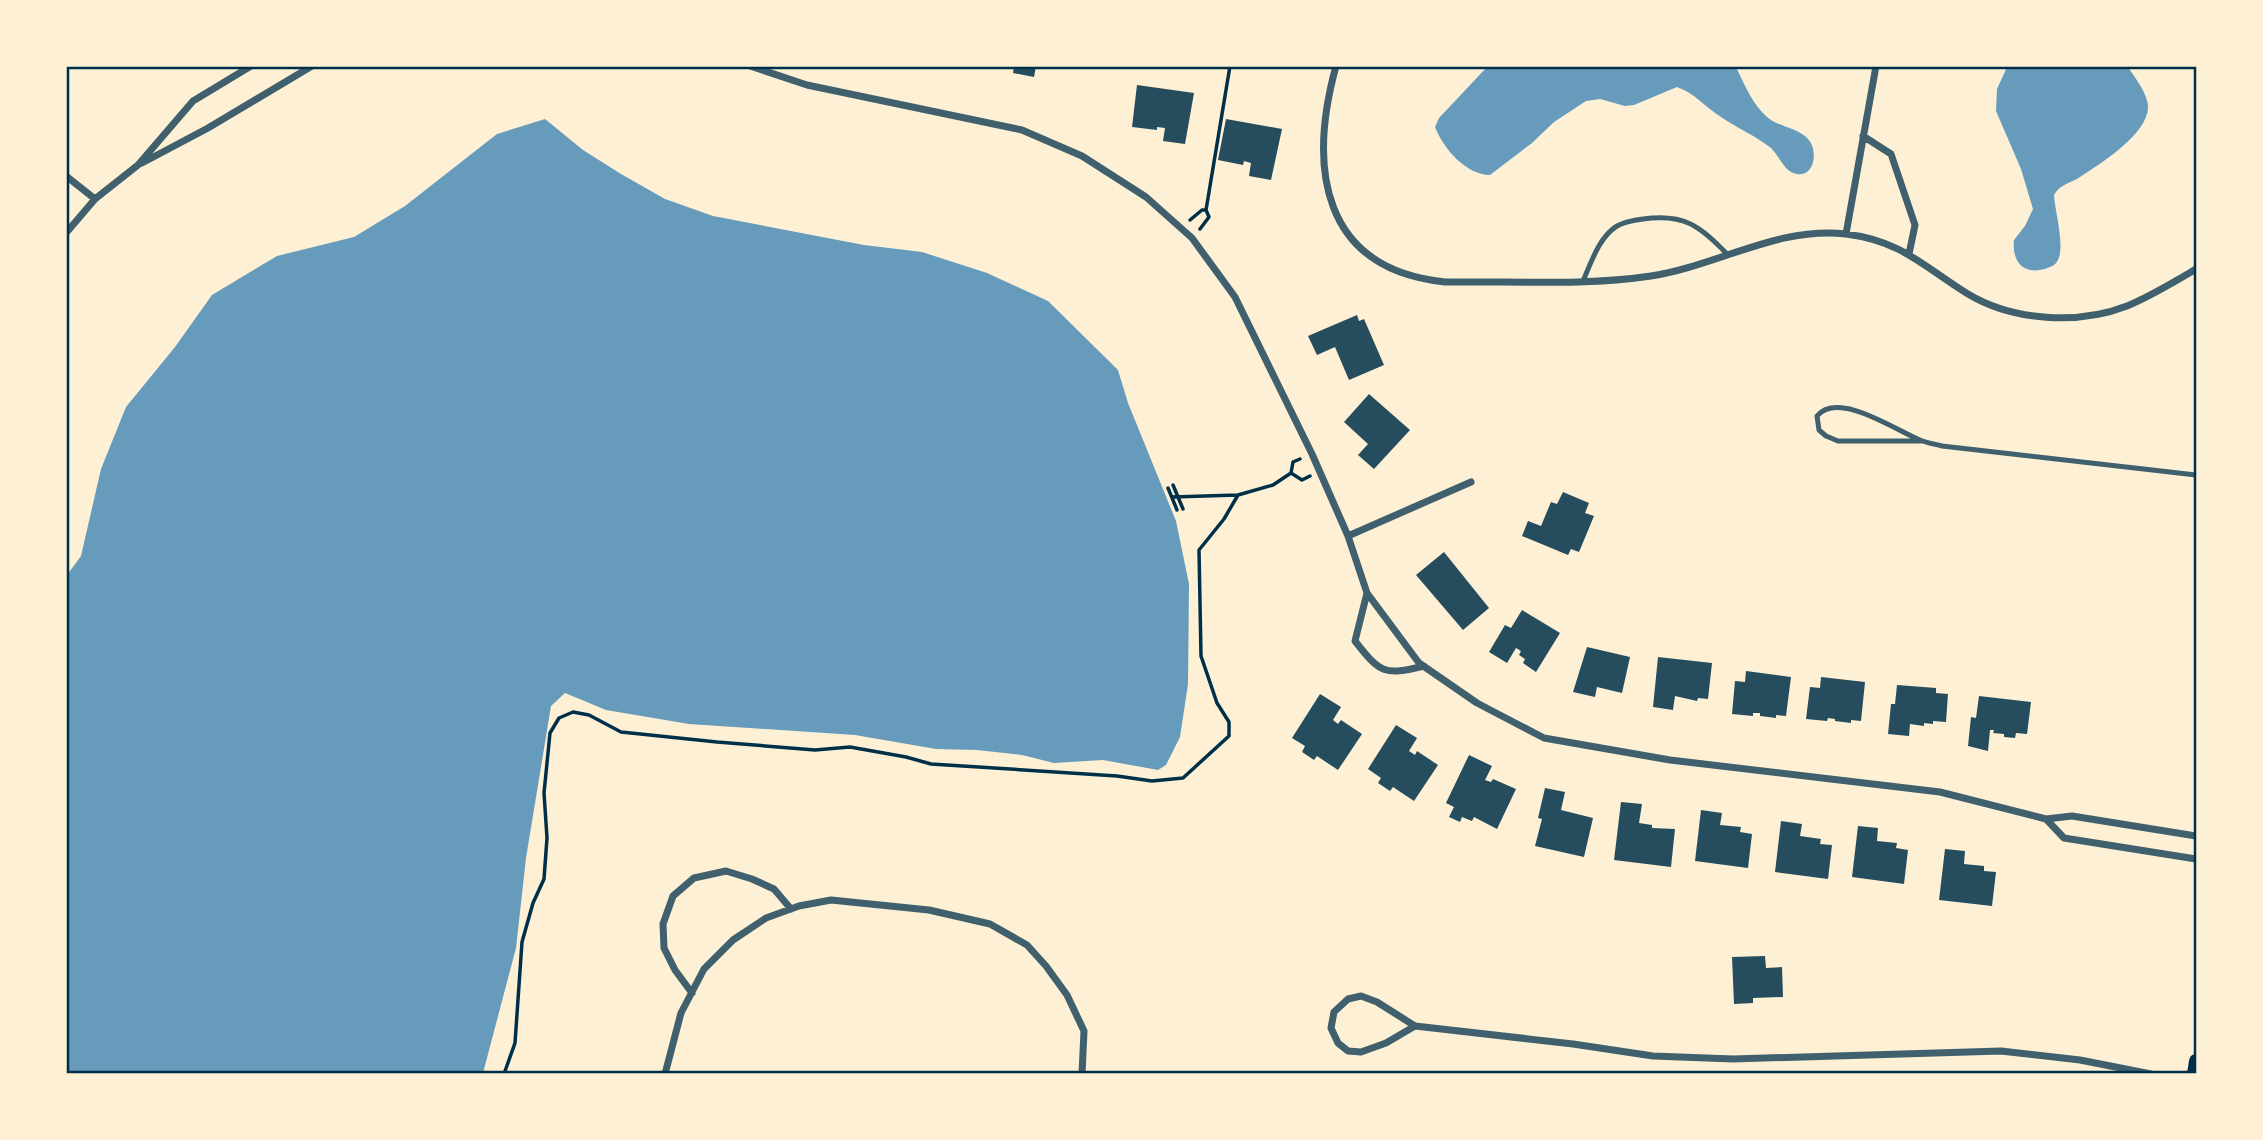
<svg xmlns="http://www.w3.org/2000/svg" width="2263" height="1140" font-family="'Noto Serif',serif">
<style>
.water{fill:#669bbc}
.building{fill:#264d5e}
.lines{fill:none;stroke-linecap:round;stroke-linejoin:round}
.path{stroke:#003049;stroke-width:3.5}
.service{stroke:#3f606c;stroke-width:5}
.minor{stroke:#3f606c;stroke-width:7}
.secondary{stroke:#003049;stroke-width:14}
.neatline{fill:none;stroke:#003049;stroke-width:2.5}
</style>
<rect width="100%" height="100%" fill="#fdf0d5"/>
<!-- water -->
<path class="water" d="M 1487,67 L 1736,67 C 1745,85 1753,107 1771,120 C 1782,127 1799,129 1808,139 C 1820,152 1813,183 1791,172 C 1783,167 1778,155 1771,148 C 1756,136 1737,128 1721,117 C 1706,108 1695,93 1677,87 L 1634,105 L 1625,106 L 1600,99 L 1586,101 L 1554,122 L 1532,143 L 1490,175 C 1466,175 1443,148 1435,127 L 1439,118 Z
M 2007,67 L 2128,67 C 2135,78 2146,91 2148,105 C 2150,133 2101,163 2080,177 C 2070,184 2061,183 2054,195 C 2055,212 2065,245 2058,260 C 2055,266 2050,267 2045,269 C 2022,275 2012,261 2014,240 L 2025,226 L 2033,209 L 2021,169 L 1996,111 L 1997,89 Z
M 545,119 L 583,150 L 621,174 L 665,199 L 713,216 L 864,245 L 922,252 L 987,273 L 1048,301 L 1118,370 L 1128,403 L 1176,521 L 1189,584 L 1188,684 L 1180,737 L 1166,765 L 1158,770 L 1103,760 L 1054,763 L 1022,755 L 977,750 L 936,749 L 855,735 L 689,724 L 606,710 L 565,693 L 551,706 L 526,858 L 516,948 L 483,1073 L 67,1073 L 67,575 L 81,556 L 101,469 L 126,407 L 175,347 L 212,295 L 277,256 L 354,237 L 405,206 L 497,134 Z"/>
<!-- building -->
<path class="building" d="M 1014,66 L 1036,66 L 1034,77 L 1013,73 Z
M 1137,85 L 1194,93 L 1185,144 L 1163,141 L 1165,128 L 1157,127 L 1157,130 L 1132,127 Z
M 1226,119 L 1282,129 L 1271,180 L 1249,176 L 1251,163 L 1244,161 L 1243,165 L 1218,160 Z
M 1357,315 L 1359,321 L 1364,319 L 1384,365 L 1349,380 L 1335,347 L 1317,355 L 1308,336 Z
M 1369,394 L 1410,430 L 1374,469 L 1358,455 L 1368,444 L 1344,422 Z
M 1563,492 L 1589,503 L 1585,513 L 1594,516 L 1579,552 L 1571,549 L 1568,555 L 1522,536 L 1528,521 L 1541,526 L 1551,502 L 1557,504 Z
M 1444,552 L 1489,608 L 1463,630 L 1416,575 Z
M 1522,610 L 1560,633 L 1536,672 L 1523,663 L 1525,659 L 1519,655 L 1521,651 L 1516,648 L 1507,663 L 1489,652 L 1505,625 L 1511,628 Z
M 1587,647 L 1630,657 L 1622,693 L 1597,687 L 1595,697 L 1573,692 Z
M 1658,657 L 1712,663 L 1708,699 L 1698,698 L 1697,701 L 1675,696 L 1673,710 L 1653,707 Z
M 1746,671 L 1791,677 L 1786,716 L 1776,715 L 1776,718 L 1760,716 L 1760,713 L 1753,713 L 1753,716 L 1732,714 L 1735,681 L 1745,682 Z
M 1821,677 L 1865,682 L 1861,721 L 1851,720 L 1851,723 L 1835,721 L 1835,719 L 1828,718 L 1827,721 L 1806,719 L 1810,687 L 1820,688 Z
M 1897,685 L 1936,688 L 1936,693 L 1948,694 L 1946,722 L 1933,721 L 1933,724 L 1924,723 L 1924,726 L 1910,724 L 1909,736 L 1888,734 L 1891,704 L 1895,704 Z
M 1320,694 L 1341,707 L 1333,720 L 1338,724 L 1341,720 L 1362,734 L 1338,770 L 1317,756 L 1314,760 L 1302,752 L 1305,746 L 1292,738 Z
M 1979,696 L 2031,702 L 2027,734 L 2016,733 L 2015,738 L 2004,737 L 2004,734 L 1993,733 L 1994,730 L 1990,730 L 1988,751 L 1968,746 L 1971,717 L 1976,718 Z
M 1396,725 L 1417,738 L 1409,751 L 1415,755 L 1417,751 L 1438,765 L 1414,801 L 1393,787 L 1390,791 L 1378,783 L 1381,778 L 1368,769 Z
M 1469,755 L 1492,766 L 1485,780 L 1491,782 L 1493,779 L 1516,789 L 1497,829 L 1474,817 L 1472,821 L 1462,817 L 1460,822 L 1449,817 L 1454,807 L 1446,803 Z
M 1545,788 L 1565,792 L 1561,810 L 1593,818 L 1584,857 L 1535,846 L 1542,819 L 1538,818 Z
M 1621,802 L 1642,804 L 1639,823 L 1652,825 L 1652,828 L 1675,829 L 1671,867 L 1614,860 Z
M 1701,810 L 1722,813 L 1720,825 L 1741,827 L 1740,832 L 1752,834 L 1748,868 L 1695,861 Z
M 1781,821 L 1802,824 L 1800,836 L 1821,839 L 1820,844 L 1832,845 L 1828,879 L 1775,872 Z
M 1858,826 L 1878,828 L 1877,841 L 1897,843 L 1896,848 L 1908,850 L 1904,884 L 1852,877 Z
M 1945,849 L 1965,851 L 1964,864 L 1984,866 L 1984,871 L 1996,872 L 1992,906 L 1939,900 Z
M 1765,956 L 1766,968 L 1782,967 L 1783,997 L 1753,998 L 1753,1003 L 1734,1004 L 1732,957 Z"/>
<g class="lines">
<!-- path -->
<path class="path" d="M 1190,220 L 1202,210 L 1206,210
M 1200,229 L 1209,217 L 1206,210 L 1230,66
M 1291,473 L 1302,480 L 1310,476
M 1173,485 L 1183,509
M 1168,488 L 1177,510
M 1172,497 L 1238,495
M 504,1074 L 515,1043 L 522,942 L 533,903 L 544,879 L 547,838 L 544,793 L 550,733 L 559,718 L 573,712 L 589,715 L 621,732 L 717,742 L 815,750 L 850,747 L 906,757 L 931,764 L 1117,776 L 1152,781 L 1183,778 L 1229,736 L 1229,722 L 1217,703 L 1201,656 L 1199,550 L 1224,519 L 1238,495 L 1273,485 L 1291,473 L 1293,462 L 1300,459"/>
<!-- service -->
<path class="service" d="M 1583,281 C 1591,263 1599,237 1617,226 C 1624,222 1635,220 1643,219 C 1684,213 1700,226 1728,255
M 1921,441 L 1838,441 L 1826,436 L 1819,430 L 1817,416 C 1838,390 1897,431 1920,440 C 1927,443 1935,444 1942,446 L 2196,475"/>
<!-- minor -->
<path class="minor" d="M 750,66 L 807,85 L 1022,130 L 1082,156 L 1146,197 L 1192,238 L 1235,297 L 1312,454 L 1348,536 L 1367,593 L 1419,663 L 1477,703 L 1544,738 L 1670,760 L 1940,792 L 2046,819
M 1336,66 C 1308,168 1321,269 1445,282 C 1513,281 1584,286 1651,276 C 1717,266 1778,226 1846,234 C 1902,241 1924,267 1968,294 C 2013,321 2078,325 2127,306 C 2151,296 2174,282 2196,269
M 1863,136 L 1891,154 L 1915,225 L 1909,254
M 142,163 L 208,128 L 312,66
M 66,176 L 95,199
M 66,233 L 95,199 L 138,165 L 193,101 L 251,66
M 1846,234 L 1876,66
M 1348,536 L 1471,482
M 1367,593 L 1355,641 C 1380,673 1384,676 1424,666
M 2196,836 L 2072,816 L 2046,819 L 2064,838 L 2196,859
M 692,993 L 675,970 L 664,948 L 663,924 L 673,896 L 694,878 L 726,871 L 752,879 L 774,889 L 791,909
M 1415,1026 L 1386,1043 L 1361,1052 L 1348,1051 L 1338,1043 L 1331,1028 L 1334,1012 L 1348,999 L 1361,996 L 1377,1002 L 1415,1026 L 1573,1044 L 1653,1056 L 1733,1059 L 2001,1051 L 2080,1060 L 2151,1074
M 665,1074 L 681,1013 L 704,969 L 733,940 L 766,918 L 799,906 L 831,900 L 929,910 L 990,924 L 1027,945 L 1046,966 L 1067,995 L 1084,1031 L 1082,1074"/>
<!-- secondary -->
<path class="secondary" d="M 2194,1074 L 2196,1061"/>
</g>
<!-- border -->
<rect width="2263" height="1140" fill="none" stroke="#fdf0d5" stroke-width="136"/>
<rect x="68" y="68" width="2127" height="1004" class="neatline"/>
</svg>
